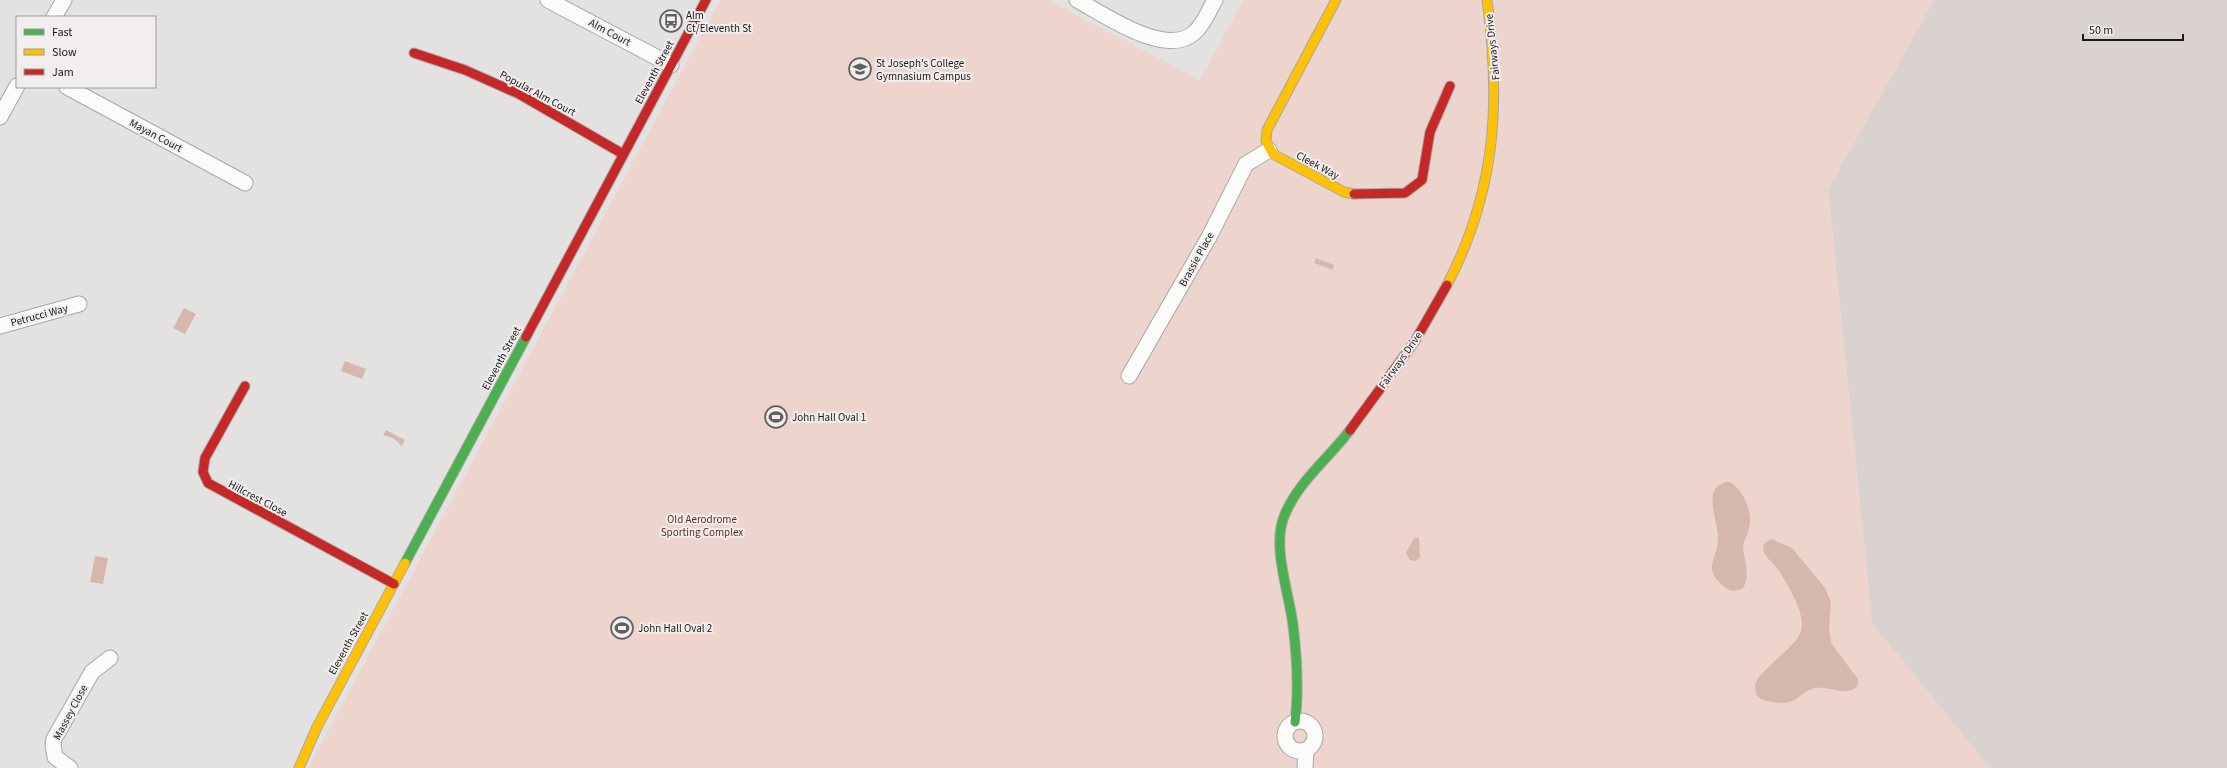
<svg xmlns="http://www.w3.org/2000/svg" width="2227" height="768" font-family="'Source Sans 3',sans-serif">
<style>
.built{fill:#d9d2cf}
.green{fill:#edd4cd}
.water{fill:#d6b7ad}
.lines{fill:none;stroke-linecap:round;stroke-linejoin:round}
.street-casing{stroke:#a8a6a6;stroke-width:17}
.fast-casing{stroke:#a8a6a6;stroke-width:11}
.slow-casing{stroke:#a8a6a6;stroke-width:11}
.jam-casing{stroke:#a8a6a6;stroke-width:11}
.street{stroke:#fbfbfa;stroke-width:15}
.fast{stroke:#4caf50;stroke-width:9}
.slow{stroke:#ffc107;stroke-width:9}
.jam{stroke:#c62828;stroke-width:9}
.labels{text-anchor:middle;stroke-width:4;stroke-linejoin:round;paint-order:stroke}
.poi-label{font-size:11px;fill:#1b1a1a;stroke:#f2eeed;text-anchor:start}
.street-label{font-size:11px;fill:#1b1a1a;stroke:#f2eeed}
.park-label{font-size:11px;fill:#632b1b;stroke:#f2eeed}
</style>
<rect width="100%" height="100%" fill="#e4e2e1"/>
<!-- built -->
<path class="built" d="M 1934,0 L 2227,0 L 2227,768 L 1990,768 L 1872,623 L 1828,189 Z"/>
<!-- green -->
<path class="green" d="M 720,0 L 1048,0 L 1200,80 L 1243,0 L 1934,0 L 1828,189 L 1872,623 L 1990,768 L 308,768 Z"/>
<!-- water -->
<path class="water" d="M 1316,258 L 1334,265 L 1333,270 L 1314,263 Z
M 184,308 L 196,314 L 185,334 L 173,328 Z
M 345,361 L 366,369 L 362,379 L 341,371 Z
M 386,430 L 405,440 L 402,446 L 393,438 L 383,435 Z
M 1726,482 L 1730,482 C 1743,490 1753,511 1749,528 C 1748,535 1743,541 1743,548 C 1744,562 1751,575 1743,588 C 1738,591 1731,592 1726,588 C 1700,569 1718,560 1718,538 C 1718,525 1709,502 1714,491 C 1716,486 1721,484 1726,482 Z
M 1414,538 L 1419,538 L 1420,558 L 1415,561 L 1410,560 L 1406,553 Z
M 1771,539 L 1792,548 L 1825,588 L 1831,602 L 1829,627 L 1831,643 L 1858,679 C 1860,702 1825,684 1814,688 C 1794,695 1800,706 1772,702 C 1765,701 1760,700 1756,694 L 1755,685 L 1758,678 C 1798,634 1820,641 1783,577 C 1778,567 1767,560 1763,550 L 1764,544 Z
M 95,556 L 108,558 L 103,584 L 90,582 Z"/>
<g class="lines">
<!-- street casing -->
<g class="street-casing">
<path id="street" d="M 548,0 L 671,65
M 1077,0 C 1105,15 1167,59 1195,32 C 1204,24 1209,10 1215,0
M 54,17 L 64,0
M 67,87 L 245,183
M 0,117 L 17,86
M 0,326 L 79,304
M 1129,376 L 1209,237 L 1246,164 L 1269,150
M1285 736a15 15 0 1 1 30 0a15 15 0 1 1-30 0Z
M 70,768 L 55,757 L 53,745 L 54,739 L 92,672 L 110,658
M 1305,768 L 1306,750"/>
</g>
<!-- fast casing -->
<g class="fast-casing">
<path id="fast" d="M 405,563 L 526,337
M 1295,722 C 1299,690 1297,657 1293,625 C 1289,592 1271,545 1285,514 C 1299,481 1329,458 1350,430"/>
</g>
<!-- slow casing -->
<g class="slow-casing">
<path id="slow" d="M 1336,0 L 1267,130 L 1266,141 L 1273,154 L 1344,192 L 1354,194
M 1447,285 C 1496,191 1501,103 1487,0
M 299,768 L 317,727 L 405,563"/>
</g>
<!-- jam casing -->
<g class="jam-casing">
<path id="jam" d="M 414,53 L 465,70 L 519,94 L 623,154
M 1354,194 L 1405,193 L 1422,180 L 1430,132 L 1450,86
M 526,337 L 706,0
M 245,386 L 205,458 L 203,472 L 208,483 L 394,584
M 1350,430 L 1415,341 L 1447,285"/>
</g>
<!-- street -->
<use href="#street" class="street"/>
<!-- fast -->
<use href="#fast" class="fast"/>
<!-- slow -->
<use href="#slow" class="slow"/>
<!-- jam -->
<use href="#jam" class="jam"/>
</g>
<!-- icons -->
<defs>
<g id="bus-ring" transform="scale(1.15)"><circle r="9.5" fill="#f2eeed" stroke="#616060" stroke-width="1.5"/><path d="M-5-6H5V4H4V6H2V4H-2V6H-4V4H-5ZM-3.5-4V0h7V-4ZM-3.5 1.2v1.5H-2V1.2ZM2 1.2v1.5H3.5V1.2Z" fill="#616060"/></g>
<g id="school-ring" transform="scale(1.15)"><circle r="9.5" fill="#f2eeed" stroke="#616060" stroke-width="1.5"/><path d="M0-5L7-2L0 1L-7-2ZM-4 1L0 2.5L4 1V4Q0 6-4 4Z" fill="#616060"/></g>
<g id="stadium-ring" transform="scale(1.15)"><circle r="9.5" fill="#f2eeed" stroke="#616060" stroke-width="1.5"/><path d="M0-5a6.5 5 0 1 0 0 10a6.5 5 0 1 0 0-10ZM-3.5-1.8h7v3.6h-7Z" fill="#616060"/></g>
</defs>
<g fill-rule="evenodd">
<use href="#bus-ring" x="671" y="21"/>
<use href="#school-ring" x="860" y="69"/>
<use href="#stadium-ring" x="776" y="417"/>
<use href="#stadium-ring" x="622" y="628"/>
</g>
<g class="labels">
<!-- poi labels -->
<g class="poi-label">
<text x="686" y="19">Alm<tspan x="686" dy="13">Ct/Eleventh St</tspan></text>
<text x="876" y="67">St Joseph's College<tspan x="876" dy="13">Gymnasium Campus</tspan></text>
<text x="792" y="421">John Hall Oval 1</text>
<text x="638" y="632">John Hall Oval 2</text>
</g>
<!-- street labels -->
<g class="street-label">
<text transform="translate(610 32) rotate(28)" y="4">Alm Court</text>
<text transform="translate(1492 47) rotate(-96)" y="4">Fairways Drive</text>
<text transform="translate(654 72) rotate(-62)" y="4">Eleventh Street</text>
<text transform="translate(538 93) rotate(28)" y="4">Popular Alm Court</text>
<text transform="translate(156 135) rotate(28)" y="4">Mayan Court</text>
<text transform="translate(1318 165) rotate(28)" y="4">Cleek Way</text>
<text transform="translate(1196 259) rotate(-61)" y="4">Brassie Place</text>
<text transform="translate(39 315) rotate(-15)" y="4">Petrucci Way</text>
<text transform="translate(501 358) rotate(-62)" y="4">Eleventh Street</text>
<text transform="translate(1400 360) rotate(-55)" y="4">Fairways Drive</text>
<text transform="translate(258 498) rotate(28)" y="4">Hillcrest Close</text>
<text transform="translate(348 643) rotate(-61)" y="4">Eleventh Street</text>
<text transform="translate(70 712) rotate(-62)" y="4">Massey Close</text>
</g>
<!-- park labels -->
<g class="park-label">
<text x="702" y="523">Old Aerodrome<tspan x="702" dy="13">Sporting Complex</tspan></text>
</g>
</g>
<!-- legend -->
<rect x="16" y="16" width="140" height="72" fill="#f2eeed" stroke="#9c9999"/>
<rect x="24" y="29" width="20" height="6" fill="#4caf50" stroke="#9c9999"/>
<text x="52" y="36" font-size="12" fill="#1b1a1a">Fast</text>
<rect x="24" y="49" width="20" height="6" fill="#ffc107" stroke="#9c9999"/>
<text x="52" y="56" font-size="12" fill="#1b1a1a">Slow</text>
<rect x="24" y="69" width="20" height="6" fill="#c62828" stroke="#9c9999"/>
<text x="52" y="76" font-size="12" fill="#1b1a1a">Jam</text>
<!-- scale -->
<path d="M2083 34v6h100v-6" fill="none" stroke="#1b1a1a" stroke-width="2"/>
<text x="2089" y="34" font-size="12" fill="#1b1a1a" stroke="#f2eeed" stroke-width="3" paint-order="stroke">50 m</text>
</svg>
